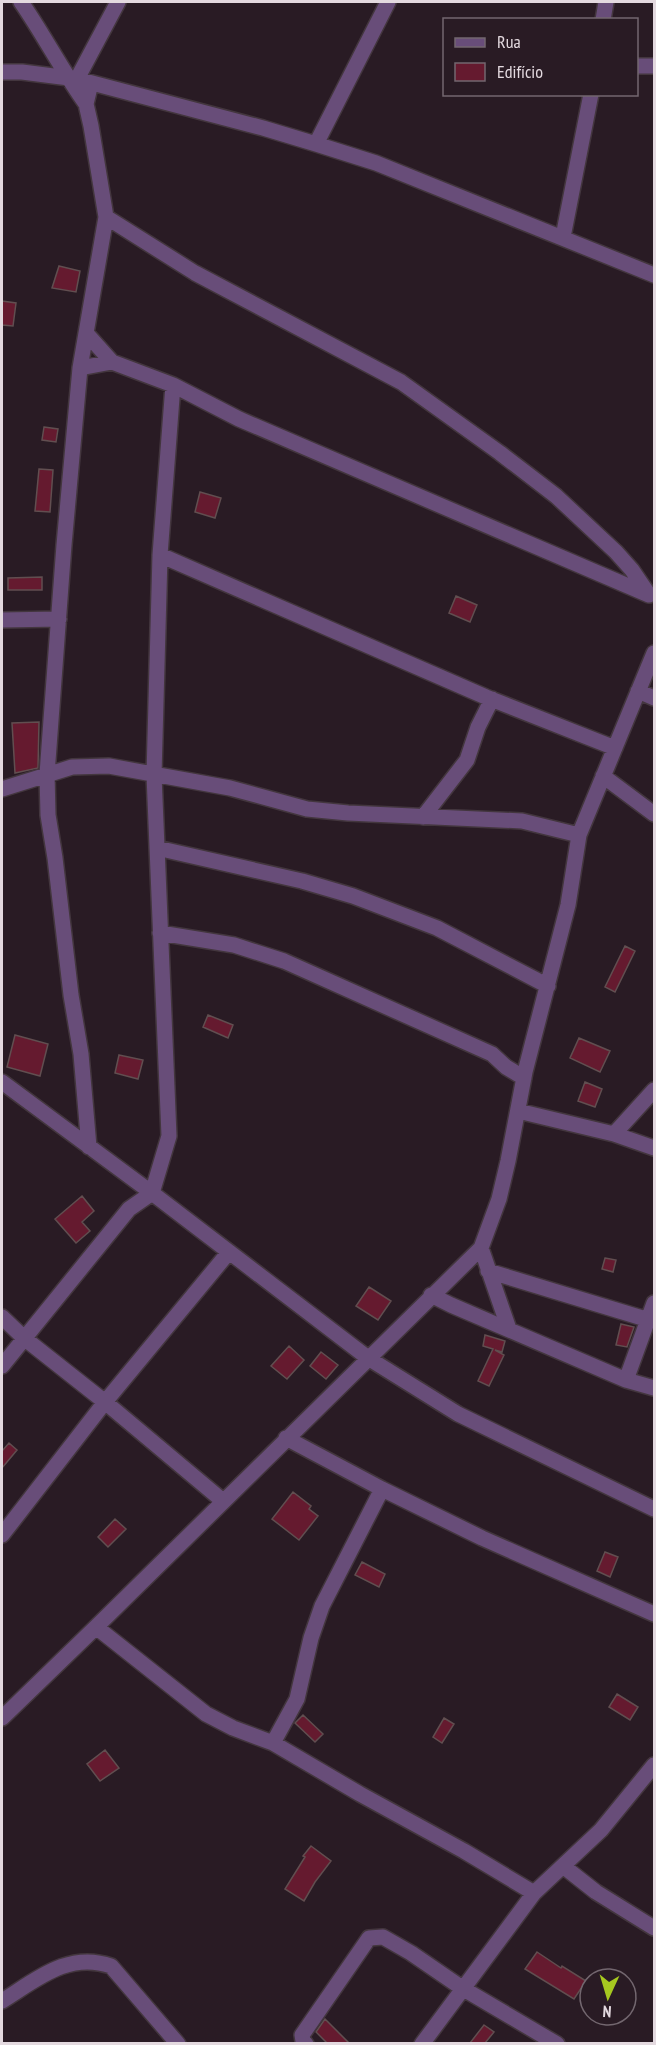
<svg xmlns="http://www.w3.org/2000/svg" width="656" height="2045" font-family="'PT Sans Narrow',sans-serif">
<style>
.building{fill:#651a2f;stroke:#614e50;stroke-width:1.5}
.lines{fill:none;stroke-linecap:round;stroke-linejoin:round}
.minor-casing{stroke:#43363e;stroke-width:18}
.minor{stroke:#684d79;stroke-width:15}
</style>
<rect width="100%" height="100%" fill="#291b24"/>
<!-- building -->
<path class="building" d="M 59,266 L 80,271 L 76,292 L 52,288 Z
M 2,301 L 16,303 L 13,326 L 2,325 Z
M 44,427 L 58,429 L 56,442 L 42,440 Z
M 39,469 L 53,470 L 50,512 L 35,511 Z
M 200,492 L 221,498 L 215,518 L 195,512 Z
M 42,577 L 42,590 L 8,590 L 8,578 Z
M 456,596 L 477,605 L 470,622 L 449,613 Z
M 39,722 L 38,768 L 15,773 L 12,723 Z
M 625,946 L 635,951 L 615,992 L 605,987 Z
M 208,1015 L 233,1025 L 228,1038 L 203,1027 Z
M 15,1035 L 48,1044 L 40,1076 L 7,1067 Z
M 579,1038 L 610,1051 L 600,1072 L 570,1058 Z
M 119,1055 L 143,1060 L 138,1079 L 115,1073 Z
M 585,1082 L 602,1089 L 595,1107 L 578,1101 Z
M 82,1196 L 94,1211 L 82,1222 L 90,1231 L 76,1243 L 55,1219 Z
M 605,1258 L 616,1260 L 613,1272 L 602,1269 Z
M 369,1287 L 391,1301 L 378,1320 L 356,1306 Z
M 621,1324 L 634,1327 L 627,1347 L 616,1345 Z
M 485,1335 L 505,1341 L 502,1352 L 495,1350 L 504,1355 L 489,1386 L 478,1381 L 493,1349 L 483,1346 Z
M 289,1346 L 304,1360 L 287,1379 L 271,1366 Z
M 321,1352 L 338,1365 L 326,1379 L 310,1366 Z
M 9,1443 L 17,1450 L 2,1468 L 2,1451 Z
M 293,1492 L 311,1506 L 309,1509 L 318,1516 L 299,1540 L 272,1519 Z
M 115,1519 L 126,1529 L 108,1547 L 98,1537 Z
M 605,1552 L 618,1557 L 610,1577 L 597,1571 Z
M 362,1562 L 385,1574 L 379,1587 L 355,1575 Z
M 617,1694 L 638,1707 L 630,1720 L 609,1707 Z
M 303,1715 L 323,1734 L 315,1742 L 295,1723 Z
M 444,1718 L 454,1724 L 442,1743 L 433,1737 Z
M 105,1750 L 119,1768 L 100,1781 L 87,1764 Z
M 311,1846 L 331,1861 L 315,1882 L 304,1901 L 285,1889 L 305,1857 L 303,1856 Z
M 537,1952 L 561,1968 L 562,1966 L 586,1981 L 574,1999 L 525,1969 Z
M 325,2019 L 349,2043 L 327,2043 L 316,2032 Z
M 484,2025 L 494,2032 L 485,2043 L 470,2043 Z"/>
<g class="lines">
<!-- minor casing -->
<g class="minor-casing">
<path id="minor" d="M 21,2 C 44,35 62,71 86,104
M 603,20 L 606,2
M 636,66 L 654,66
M 2,72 L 22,72 L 77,79 L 263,128 L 316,144 L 376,163 L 654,275
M 77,79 L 118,2
M 316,144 L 388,2
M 106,217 L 195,273 L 401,382 L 500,453 L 556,496 L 616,552 L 632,570 L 649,595
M 563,237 L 591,94
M 86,333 L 112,362
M 80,368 L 112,362 L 173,385 L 239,419 L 649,595
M 160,555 L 486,697 L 615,748
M 2,620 L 59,619
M 638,691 L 654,698
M 603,776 L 654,814
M 2,789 L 72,767 L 109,766 L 230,788 L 307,809 L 348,813 L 522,821 L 579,835
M 423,817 L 467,760 L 478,727 L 492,699
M 157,848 L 302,881 L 353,896 L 437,928 L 548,986
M 160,933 L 234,945 L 284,961 L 492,1054 L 506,1067 L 524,1078
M 2,1082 L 152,1193 L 368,1358 L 458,1414 L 654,1509
M 518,1111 L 614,1134 L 654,1148
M 614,1134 L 654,1090
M 89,1147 L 81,1054 L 71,995 L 55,858 L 48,815 L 47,774 L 64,545 L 80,368 L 106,217 L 91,126 L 86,104 L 91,83
M 481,1248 L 509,1329
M 488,1271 L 649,1320
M 431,1295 L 451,1305 L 626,1380 L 654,1303
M 2,1317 L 24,1338 L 105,1402 L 223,1501
M 2,1366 L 129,1209 L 152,1193 L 169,1136 L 154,775 L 160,555 L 173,385
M 626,1380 L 654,1388
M 286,1438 L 382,1489 L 482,1538 L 654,1614
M 2,1535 L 105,1402 L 229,1252
M 96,1627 L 206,1714 L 233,1728 L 273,1743 L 360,1794 L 464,1851 L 534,1893
M 2,1718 L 96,1627 L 481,1248 L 499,1199 L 508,1161 L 525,1072 L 568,905 L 579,835 L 654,653
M 273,1743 L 297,1699 L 311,1638 L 322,1606 L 382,1489
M 563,1866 L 596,1892 L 654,1928
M 2,2001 C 36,1980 68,1951 111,1966 L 178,2044
M 306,2044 L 303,2041 L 302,2035 L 369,1938 L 383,1937 L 411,1953 L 462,1988 L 557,2044
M 422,2044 L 534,1893 L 601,1830 L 654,1765"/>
</g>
<!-- minor -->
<use href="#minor" class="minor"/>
</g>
<!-- border -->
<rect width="656" height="2045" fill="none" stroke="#e3d9df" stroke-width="6"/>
<!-- legend -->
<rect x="443" y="18" width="195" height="78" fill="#291b24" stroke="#73676f" stroke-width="1.5"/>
<rect x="455" y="38" width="30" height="9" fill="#684d79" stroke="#73676f" stroke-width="1.5"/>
<text x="497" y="48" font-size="18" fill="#e3d9df">Rua</text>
<rect x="455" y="63" width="30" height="18" fill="#651a2f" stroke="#73676f" stroke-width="1.5"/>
<text x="497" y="78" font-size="18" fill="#e3d9df">Edifício</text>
<!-- north arrow -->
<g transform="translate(608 1997) rotate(184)"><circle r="28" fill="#291b24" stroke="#73676f" stroke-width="1.5"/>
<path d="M0-4.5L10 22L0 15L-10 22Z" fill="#a6c820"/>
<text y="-9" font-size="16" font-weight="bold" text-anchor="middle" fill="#e3d9df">N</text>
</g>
</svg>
